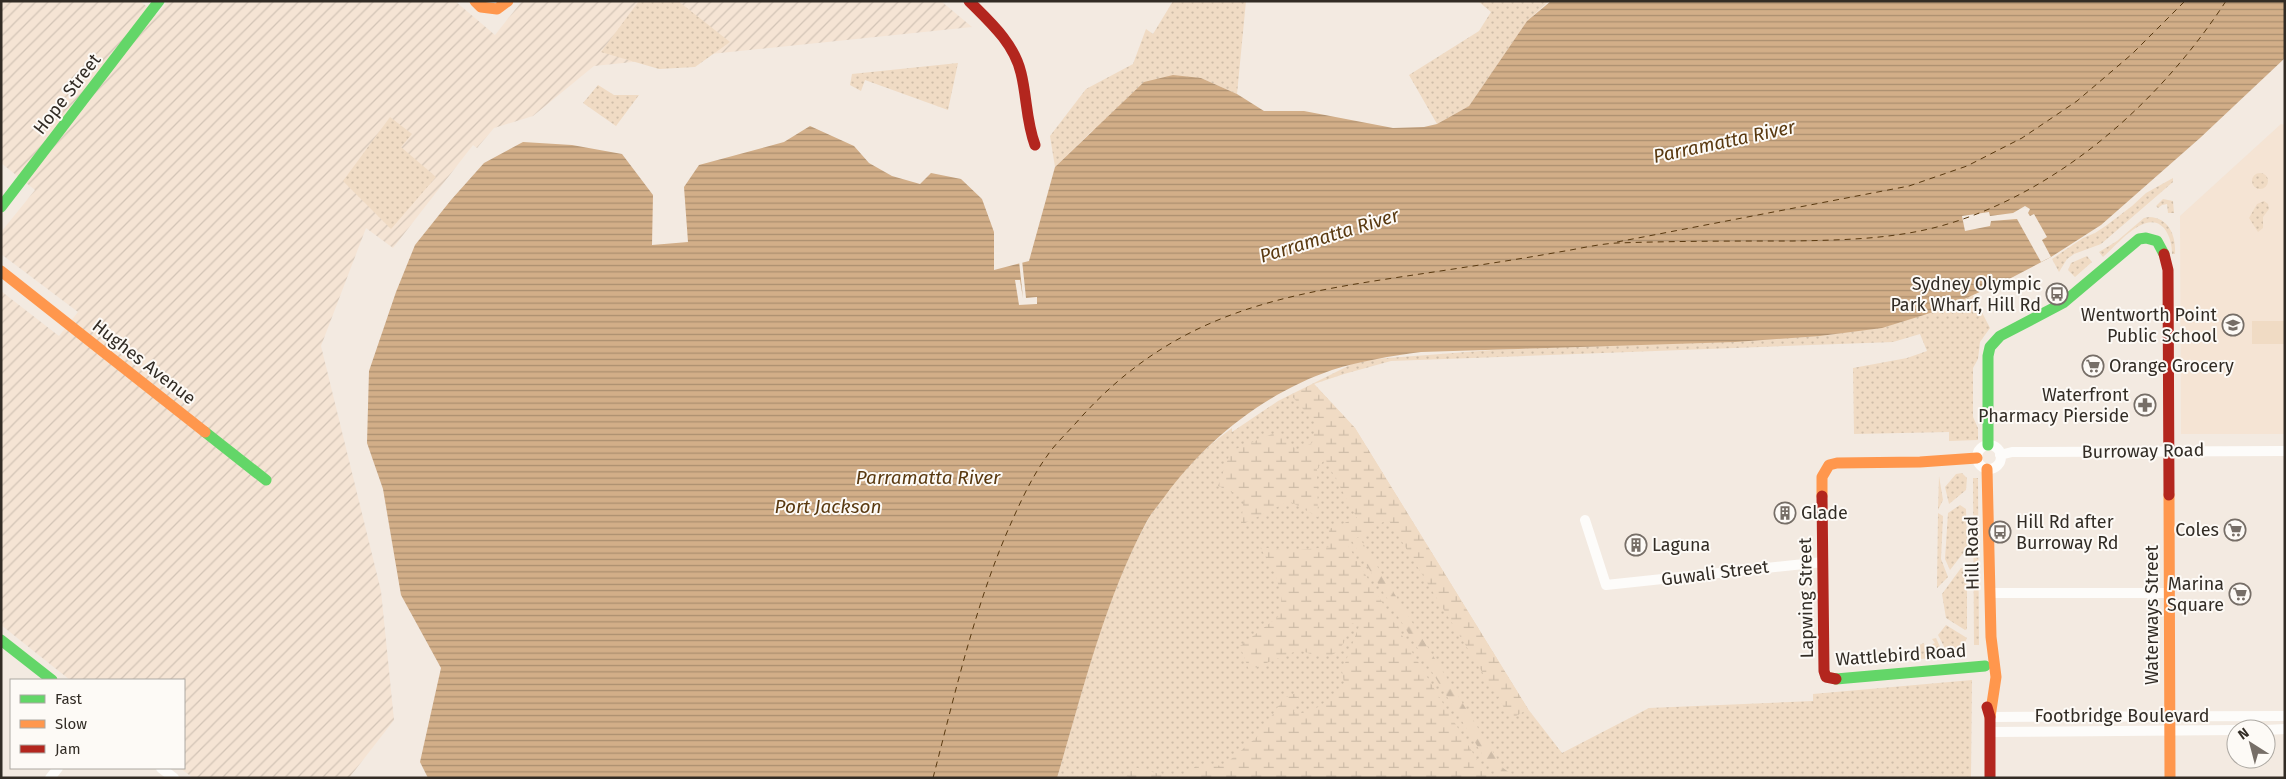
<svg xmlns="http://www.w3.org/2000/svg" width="2286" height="779" font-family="'Fira Sans',sans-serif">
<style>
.built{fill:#f5e4d4}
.industrial{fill:url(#industrial-furrows)}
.grass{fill:url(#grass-dots)}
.forest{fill:url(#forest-firs)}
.wetland{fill:url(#wetland-marsh)}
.pitch{fill:#f0dbc4}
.water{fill:url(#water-rules)}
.pier{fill:#f3eae1}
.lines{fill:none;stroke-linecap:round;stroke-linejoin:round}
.ferry{stroke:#593910;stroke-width:1;stroke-dasharray:6 5;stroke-linecap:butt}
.street{stroke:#fdfcfa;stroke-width:10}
.fast{stroke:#63d668;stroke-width:11}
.slow{stroke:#ff974d;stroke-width:11}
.jam{stroke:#b3261e;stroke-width:11}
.labels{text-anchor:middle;stroke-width:4;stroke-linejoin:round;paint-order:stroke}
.street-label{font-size:18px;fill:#322c25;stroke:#fdfaf6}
.poi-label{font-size:18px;fill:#322c25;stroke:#fdfaf6;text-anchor:end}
.water-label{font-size:19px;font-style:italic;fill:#593910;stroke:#fdfaf6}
</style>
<defs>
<pattern id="industrial-furrows" width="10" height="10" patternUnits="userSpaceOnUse" patternTransform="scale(1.25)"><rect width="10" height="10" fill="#f5e4d4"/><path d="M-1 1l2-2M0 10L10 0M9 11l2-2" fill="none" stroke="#d2c4b6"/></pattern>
<pattern id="grass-dots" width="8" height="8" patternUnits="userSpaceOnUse" patternTransform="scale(1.25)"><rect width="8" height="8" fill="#f0dbc4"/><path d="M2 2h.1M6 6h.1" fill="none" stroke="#cebca8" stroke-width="1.8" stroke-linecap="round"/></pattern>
<pattern id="forest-firs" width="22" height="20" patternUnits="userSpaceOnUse" patternTransform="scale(1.25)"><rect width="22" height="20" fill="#f0dbc4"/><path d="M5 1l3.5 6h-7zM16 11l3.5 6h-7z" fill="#cebca8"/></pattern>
<pattern id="wetland-marsh" width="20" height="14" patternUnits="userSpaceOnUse" patternTransform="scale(1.25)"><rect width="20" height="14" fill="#f0dbc4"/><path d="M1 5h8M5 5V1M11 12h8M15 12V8" fill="none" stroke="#cebca8"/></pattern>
<pattern id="water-rules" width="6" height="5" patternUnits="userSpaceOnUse" patternTransform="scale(1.25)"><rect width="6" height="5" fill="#d2ae88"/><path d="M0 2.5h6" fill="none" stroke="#ab8e6f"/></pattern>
</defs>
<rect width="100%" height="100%" fill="#f3eae1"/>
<!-- built -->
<path class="built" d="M 2281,124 L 2285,125 L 2285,434 L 2181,434 L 2180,216 Z"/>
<!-- industrial -->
<path class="industrial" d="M 1,1 L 140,1 L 157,15 L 168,1 L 455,1 L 495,35 L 522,1 L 941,1 L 972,27 L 594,66 L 533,116 L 494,128 L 477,148 L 473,145 L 393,248 L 366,228 L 321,346 L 381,591 L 394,720 L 349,778 L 193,778 L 180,768 L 184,768 L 184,680 L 70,680 L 1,625 L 1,291 L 59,336 L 78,312 L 1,254 L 1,232 L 35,190 L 1,163 Z"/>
<!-- grass -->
<path class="grass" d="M 639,1 L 678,1 L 730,42 L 695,67 L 659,69 L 601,52 Z
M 1173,1 L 1246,1 L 1237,94 L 1201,78 L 1092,131 L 1055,167 L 1050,136 L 1086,89 L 1133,64 L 1146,29 L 1153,34 Z
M 1478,1 L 1549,1 L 1527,21 L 1469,106 L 1437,124 L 1409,75 L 1479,31 L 1491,12 Z
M 958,63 L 948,110 L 865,80 L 861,91 L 850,85 L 852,74 Z
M 598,85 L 614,95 L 639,95 L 616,126 L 583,103 Z
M 390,117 L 412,134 L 401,147 L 436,177 L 391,229 L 343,181 Z
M2252 181a8 8 0 1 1 16 0a8 8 0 1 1-16 0Z
M 2173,178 L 2173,182 L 2101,244 L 2074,254 L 2067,259 L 2059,272 L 2052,259 L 2083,238 L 2095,233 L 2107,225 L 2132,206 L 2146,193 Z
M 2163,199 L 2173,201 L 2174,213 L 2168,213 L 2167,204 L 2162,205 L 2158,208 L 2156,206 Z
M 2264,201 L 2268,204 L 2269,209 L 2263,217 L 2263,228 L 2258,232 L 2249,218 L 2257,204 Z
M 2149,217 C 2170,218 2176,237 2175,254 L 2172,254 C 2172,245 2170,236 2164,228 C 2146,208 2117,245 2103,257 L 2099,252 L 2117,241 L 2144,218 Z
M 2087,256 L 2092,262 L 2075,277 L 2068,270 L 2071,263 Z
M 1973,295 L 1990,328 L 1980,342 L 1978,359 L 1973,368 L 1973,417 L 1978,428 L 1978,440 L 1949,441 L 1949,432 L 1854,434 L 1853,368 L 1907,358 L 1927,351 L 1920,334 L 1893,342 L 1391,361 L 1344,374 L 1314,384 L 1355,428 L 1528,709 L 1562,753 L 1649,708 L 1813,701 L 1813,694 L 1972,680 L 1971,778 L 1057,778 C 1083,692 1103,599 1148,520 C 1168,484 1199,452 1232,428 L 1232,432 L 1278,401 L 1354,363 L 1375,359 L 1493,350 L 1830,335 L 1928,314 Z
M 1962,473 L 1967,478 L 1966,490 L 1949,504 L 1945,487 L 1956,474 Z
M 1939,476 L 1943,500 L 1938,510 Z
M 1973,478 L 1978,478 L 1979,645 L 1974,645 Z
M 1960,505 L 1966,509 L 1967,548 L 1950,570 L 1945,559 L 1948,513 Z
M 1938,513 L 1943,516 L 1941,559 L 1948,577 L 1937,588 Z
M 1961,568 L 1967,569 L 1967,629 L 1965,630 L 1946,618 L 1942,594 Z
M 1946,625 L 1967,638 L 1960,653 L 1948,654 L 1938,635 Z
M 1936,638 L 1942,651 L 1941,656 L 1922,659 L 1916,657 L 1914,647 L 1924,643 L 1925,648 L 1935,643 L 1932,639 Z"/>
<!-- forest -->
<path class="forest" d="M 1359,537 L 1503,768 L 1517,778 L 1505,778 L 1487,762 L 1352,541 Z
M 1941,773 L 1941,778 L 1770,778 L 1782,775 Z"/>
<!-- wetland -->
<path class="wetland" d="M 1314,384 L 1355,428 L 1528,709 L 1511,719 L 1388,519 L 1347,544 L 1482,768 L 1491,778 L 1126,778 L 1130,766 L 1174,778 L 1187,777 L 1197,764 L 1223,766 L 1257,737 L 1284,698 L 1301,691 L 1294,712 C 1313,718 1332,696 1344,683 L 1342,671 L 1361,621 L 1351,624 C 1340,658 1332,662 1299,650 L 1249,670 L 1240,646 L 1279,616 L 1282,596 L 1275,574 L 1260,547 L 1288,551 L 1330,547 L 1329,529 L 1357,518 L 1325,459 L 1317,469 L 1318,517 L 1289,501 L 1241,525 L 1244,497 L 1218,486 L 1231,451 L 1272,434 L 1280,435 L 1297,450 L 1312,443 L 1316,424 L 1291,395 Z"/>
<!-- pitch -->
<path class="pitch" d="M 2252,321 L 2285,321 L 2285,344 L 2252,344 Z"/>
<!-- water -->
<path class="water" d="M 1551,1 L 2285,1 L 2285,58 L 2200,138 L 2101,225 L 2051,257 L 2013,277 L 1940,310 L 1882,328 L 1820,336 L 1735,342 L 1421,352 C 1391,356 1360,361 1332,370 C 1265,393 1206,440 1165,496 C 1159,504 1152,512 1147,521 C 1104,601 1083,691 1057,778 L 428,778 L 420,762 L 441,668 L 401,595 L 383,489 L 367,443 L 369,371 L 396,292 L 415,245 L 451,200 L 484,163 L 523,142 L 572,145 L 622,154 L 653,195 L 652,245 L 688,242 L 684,187 L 699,165 L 784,142 L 810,126 L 854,146 L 869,163 L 892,176 L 920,184 L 931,173 L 961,179 L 982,199 L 994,232 L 994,270 L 1029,261 L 1055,167 L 1144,82 L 1173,75 L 1201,78 L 1237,94 L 1264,111 L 1304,111 L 1393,128 L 1424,127 L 1437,124 L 1469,106 L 1527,21 Z"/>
<!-- pier -->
<path class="pier" d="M 2025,206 L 2030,209 L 2028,213 L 2030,216 L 2034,214 L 2047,237 L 2042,240 L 2051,257 L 2041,262 L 2017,219 L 1991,221 L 1990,226 L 1965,231 L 1962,216 L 1989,212 L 1990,216 L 2013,213 Z
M 1022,260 L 1026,298 L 1037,297 L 1037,304 L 1019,305 L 1015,280 L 1020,280 L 1023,298 L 1019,261 Z"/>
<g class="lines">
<!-- ferry -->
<path class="ferry" d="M 1617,242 L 1909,186 L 1967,166 L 2022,138 L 2077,101 L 2132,54 L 2185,1
M 933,778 C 955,694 974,609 1008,530 C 1019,505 1031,478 1047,456 C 1055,444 1066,434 1075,424 C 1184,299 1306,292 1460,268 C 1493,263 1526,258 1559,252 C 1578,249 1598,244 1617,243 C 1676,241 1735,241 1793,241 C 1846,240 1900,239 1951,223 C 2064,188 2162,99 2226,1"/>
<!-- street -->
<path class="street" d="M1977 457a12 12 0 1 1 24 0a12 12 0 1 1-24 0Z
M 2000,455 L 2012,452 L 2285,451
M 1585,520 L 1606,585 L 1823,562
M 1990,593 L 2169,593
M 1990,717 L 2285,716
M 2266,730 L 2285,729
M 1990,732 L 2236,730
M 161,768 L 174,778
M 50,778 L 58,768"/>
<!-- fast -->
<path class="fast" d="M 1,207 L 159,1
M 205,432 L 266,480
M 1988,445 L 1988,356 L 1990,347 L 2000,336 L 2063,303 L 2139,239 L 2146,238 L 2157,241 L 2164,254
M 1,640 L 52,680
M 1836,679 L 1985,666"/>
<!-- slow -->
<path class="slow" d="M 475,1 L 481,7 L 497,9 L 508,1
M 1,271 L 205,432
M 1987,469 L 1991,637 L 1996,677 L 1990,717
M 2169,495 L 2170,778
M 1822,496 L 1822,477 L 1829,465 L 1837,463 L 1920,462 L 1977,458"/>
<!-- jam -->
<path class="jam" d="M 969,1 C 990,22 1014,43 1021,73 C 1027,97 1026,121 1035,145
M 2164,254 L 2168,270 L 2169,495
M 1822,496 L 1824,671 L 1826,677 L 1836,679
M 1987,707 L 1990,717 L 1990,778"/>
</g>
<!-- icons -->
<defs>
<g id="bus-ring" transform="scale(1.125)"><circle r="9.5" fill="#fdfaf6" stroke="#766e67" stroke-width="1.5"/><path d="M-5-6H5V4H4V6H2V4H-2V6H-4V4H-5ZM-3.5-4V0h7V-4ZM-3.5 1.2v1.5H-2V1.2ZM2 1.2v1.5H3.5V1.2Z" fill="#766e67"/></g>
<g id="school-ring" transform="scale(1.125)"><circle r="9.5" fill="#fdfaf6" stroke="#766e67" stroke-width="1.5"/><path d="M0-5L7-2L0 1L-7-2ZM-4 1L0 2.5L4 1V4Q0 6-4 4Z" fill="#766e67"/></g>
<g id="supermarket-ring" transform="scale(1.125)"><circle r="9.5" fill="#fdfaf6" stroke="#766e67" stroke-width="1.5"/><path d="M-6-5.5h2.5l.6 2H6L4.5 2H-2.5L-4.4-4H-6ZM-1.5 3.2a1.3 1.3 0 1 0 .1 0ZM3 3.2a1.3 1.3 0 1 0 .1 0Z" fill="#766e67"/></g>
<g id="pharmacy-ring" transform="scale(1.125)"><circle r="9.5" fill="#fdfaf6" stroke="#766e67" stroke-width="1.5"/><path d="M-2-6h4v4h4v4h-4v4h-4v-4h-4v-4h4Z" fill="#766e67"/></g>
<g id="building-ring" transform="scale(1.125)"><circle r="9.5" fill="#fdfaf6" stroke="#766e67" stroke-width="1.5"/><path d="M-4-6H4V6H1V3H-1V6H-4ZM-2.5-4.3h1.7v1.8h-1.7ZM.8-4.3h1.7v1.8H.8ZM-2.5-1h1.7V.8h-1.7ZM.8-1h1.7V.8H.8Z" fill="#766e67"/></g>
</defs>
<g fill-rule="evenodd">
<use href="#bus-ring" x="2057" y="294"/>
<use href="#school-ring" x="2233" y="325"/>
<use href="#supermarket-ring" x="2093" y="366"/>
<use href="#pharmacy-ring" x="2145" y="405"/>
<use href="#building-ring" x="1785" y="513"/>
<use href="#supermarket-ring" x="2235" y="530"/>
<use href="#bus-ring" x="2000" y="532"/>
<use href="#building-ring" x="1636" y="545"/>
<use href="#supermarket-ring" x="2240" y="594"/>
</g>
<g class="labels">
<!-- street labels -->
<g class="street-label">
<text transform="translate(67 94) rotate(-52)" y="6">Hope Street</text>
<text transform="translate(144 362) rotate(38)" y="6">Hughes Avenue</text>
<text transform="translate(2143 451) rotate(-1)" y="6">Burroway Road</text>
<text transform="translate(1972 553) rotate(-91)" y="6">Hill Road</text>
<text transform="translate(1715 573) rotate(-7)" y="6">Guwali Street</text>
<text transform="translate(1806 598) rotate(-91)" y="6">Lapwing Street</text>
<text transform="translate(2152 615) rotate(-90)" y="6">Waterways Street</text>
<text transform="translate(1901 655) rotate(-4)" y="6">Wattlebird Road</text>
<text x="2122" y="722">Footbridge Boulevard</text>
</g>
<!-- poi labels -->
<g class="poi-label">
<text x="2041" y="290">Sydney Olympic<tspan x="2041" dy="21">Park Wharf, Hill Rd</tspan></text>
<text x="2217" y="321">Wentworth Point<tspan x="2217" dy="21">Public School</tspan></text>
<text x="2109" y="372" text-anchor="start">Orange Grocery</text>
<text x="2129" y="401">Waterfront<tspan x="2129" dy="21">Pharmacy Pierside</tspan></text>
<text x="1801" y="519" text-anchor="start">Glade</text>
<text x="2016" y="528" text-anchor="start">Hill Rd after<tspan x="2016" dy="21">Burroway Rd</tspan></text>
<text x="2219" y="536">Coles</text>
<text x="1652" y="551" text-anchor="start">Laguna</text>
<text x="2224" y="590">Marina<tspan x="2224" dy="21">Square</tspan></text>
</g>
<!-- water labels -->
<g class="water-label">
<text transform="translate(1724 141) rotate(-12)" y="7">Parramatta River</text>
<text transform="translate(1329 235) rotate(-17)" y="7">Parramatta River</text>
<text x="928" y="484">Parramatta River</text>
<text x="828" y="513">Port Jackson</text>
</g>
</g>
<!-- border -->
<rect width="2286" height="779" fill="none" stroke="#322c25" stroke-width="5"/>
<!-- legend -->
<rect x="10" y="679" width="175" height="90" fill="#fdfaf6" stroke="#aca8a2"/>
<rect x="20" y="695" width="25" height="8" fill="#63d668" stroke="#aca8a2"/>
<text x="55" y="704" font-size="15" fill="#322c25">Fast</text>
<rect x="20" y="720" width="25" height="8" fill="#ff974d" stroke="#aca8a2"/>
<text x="55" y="729" font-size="15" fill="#322c25">Slow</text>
<rect x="20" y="745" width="25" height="8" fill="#b3261e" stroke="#aca8a2"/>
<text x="55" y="754" font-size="15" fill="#322c25">Jam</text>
<!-- north arrow -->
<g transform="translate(2251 744) rotate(324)"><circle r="24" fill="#fdfaf6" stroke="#aca8a2"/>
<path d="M0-4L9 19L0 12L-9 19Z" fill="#766e67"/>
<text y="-8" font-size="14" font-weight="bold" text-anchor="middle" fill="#322c25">N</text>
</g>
</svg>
